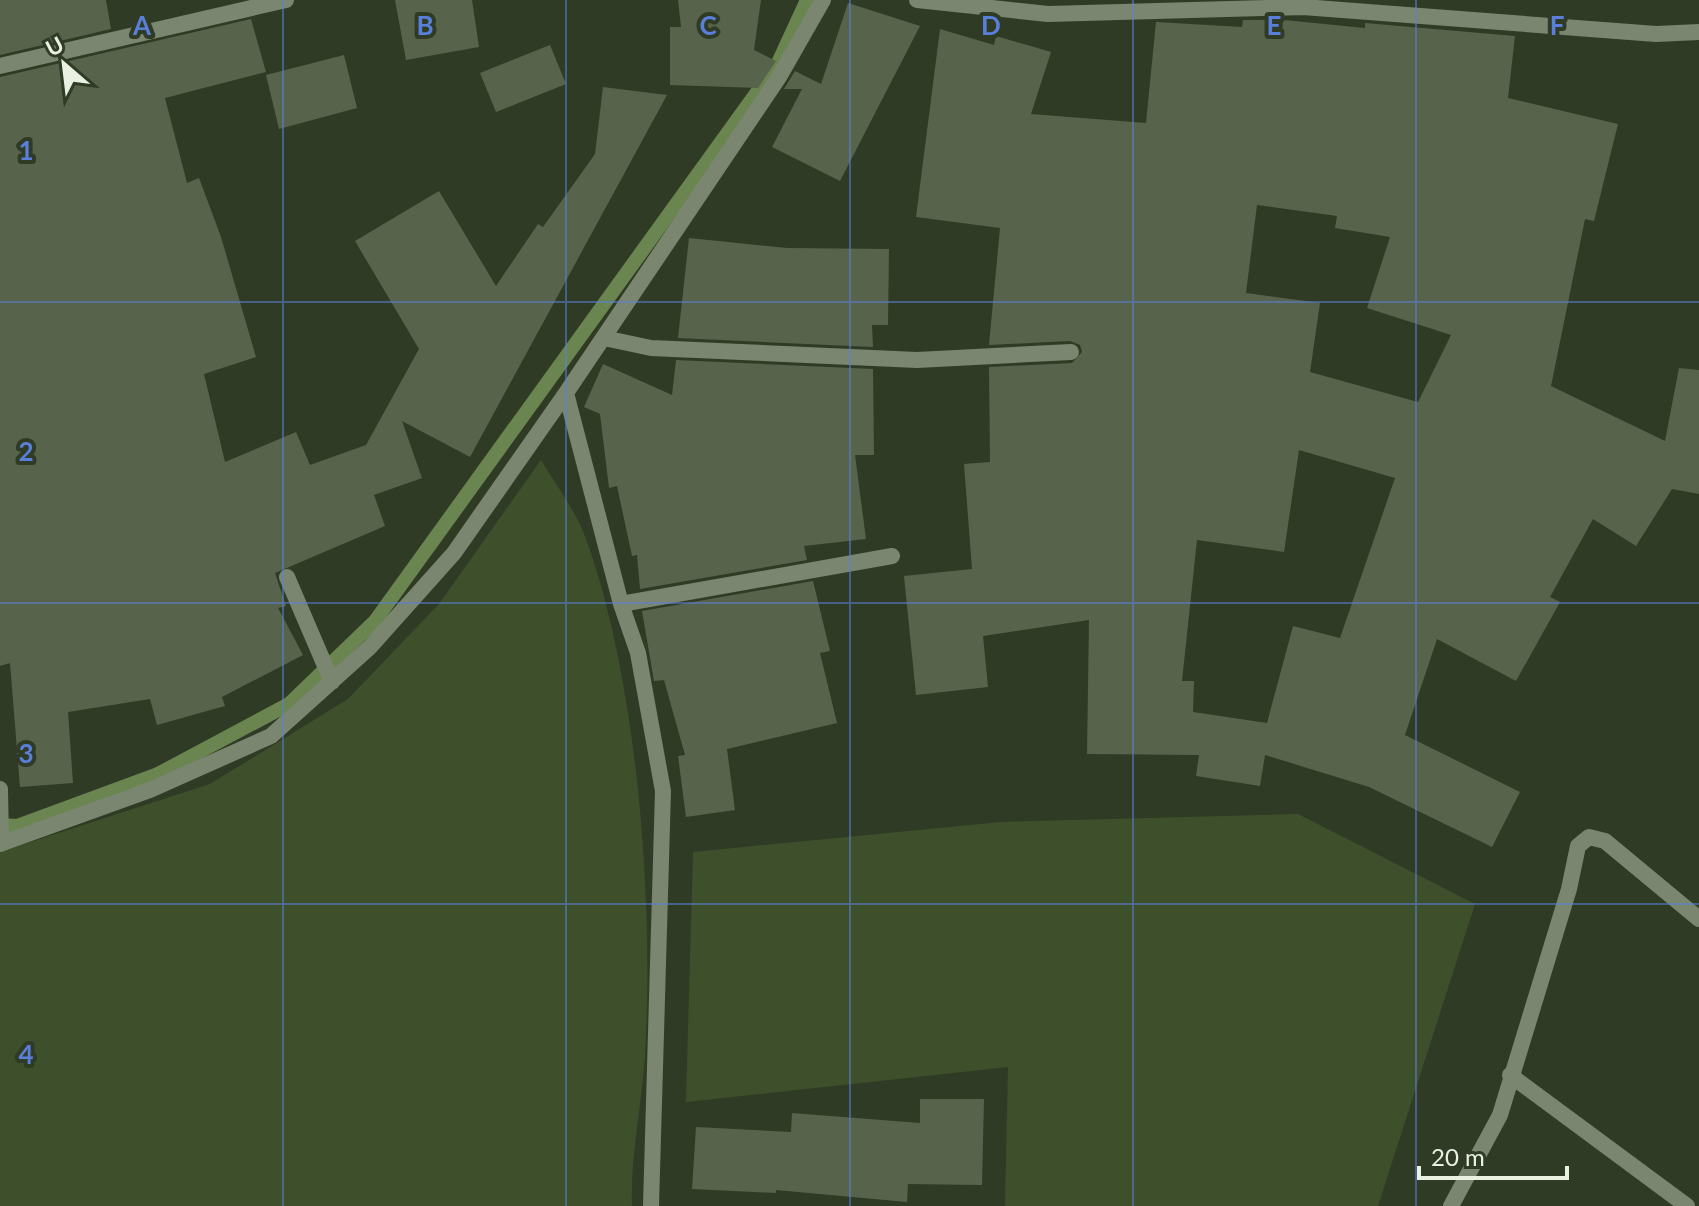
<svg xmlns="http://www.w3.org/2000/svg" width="1699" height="1206" font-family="Lato,sans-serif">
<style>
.green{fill:#3e502b}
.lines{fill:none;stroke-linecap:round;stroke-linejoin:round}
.stream{stroke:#6b8551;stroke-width:14}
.building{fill:#57634b;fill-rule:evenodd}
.street{stroke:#7a866f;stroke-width:16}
.grid{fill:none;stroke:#5a7fdb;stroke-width:2;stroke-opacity:0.55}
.grid-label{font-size:26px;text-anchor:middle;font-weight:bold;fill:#5a7fdb;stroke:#303b25;stroke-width:8;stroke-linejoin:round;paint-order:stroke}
</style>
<rect width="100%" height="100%" fill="#303b25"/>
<!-- green -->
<path class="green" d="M 541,460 C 556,485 576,511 586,539 C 638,683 654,902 645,1055 C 642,1105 630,1156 632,1206 L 0,1206 L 0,852 L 210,784 L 348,699 L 439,604 Z
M 1298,814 L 1475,904 L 1378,1206 L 1005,1206 L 1008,1067 L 686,1102 L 693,852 L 1001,822 Z"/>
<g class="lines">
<!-- stream -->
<path class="stream" d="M 0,825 L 17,826 L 158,774 L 289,704 L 375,621 L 778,63 L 807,0"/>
</g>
<!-- building -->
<path class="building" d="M 0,0 L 106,0 L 111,29 L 0,55 Z
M 395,0 L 472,0 L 479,47 L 406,60 Z
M 678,0 L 761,0 L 754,50 L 776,61 L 758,88 L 670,85 L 670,27 L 681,27 Z
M 848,3 L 920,26 L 840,181 L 772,147 L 802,89 L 784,89 L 795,71 L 821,84 Z
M 251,19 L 266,72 L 165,98 L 187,183 L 199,178 L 221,237 L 256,357 L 204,374 L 225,462 L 296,432 L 310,465 L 366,445 L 419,349 L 355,241 L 439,191 L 496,286 L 538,224 L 543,227 L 595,154 L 603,87 L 667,95 L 470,457 L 402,421 L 422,478 L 374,495 L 385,526 L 275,573 L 286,606 L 278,608 L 303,655 L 222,697 L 225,706 L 157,725 L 150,699 L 68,712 L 73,783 L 20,787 L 10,663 L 0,666 L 0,77 Z
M 1243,20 L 1284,20 L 1365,28 L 1365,23 L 1515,36 L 1508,98 L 1618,124 L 1594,221 L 1585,219 L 1551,386 L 1665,441 L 1679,368 L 1699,370 L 1699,494 L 1672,489 L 1636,546 L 1593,519 L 1550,597 L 1560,602 L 1516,681 L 1437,639 L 1405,735 L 1520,792 L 1492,847 L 1369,787 L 1265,755 L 1260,786 L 1196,776 L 1199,755 L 1087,754 L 1089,620 L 983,636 L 988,687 L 916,695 L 904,576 L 972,569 L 964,464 L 990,462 L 989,367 L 1072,363 L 1082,352 L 1080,345 L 1070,341 L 989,345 L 1000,228 L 916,217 L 940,29 L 994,45 L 996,36 L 1051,52 L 1031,114 L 1146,123 L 1156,22 L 1242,27 ZM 1257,205 L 1337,216 L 1335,228 L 1390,237 L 1367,308 L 1451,335 L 1418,402 L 1310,372 L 1320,303 L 1246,293 ZM 1299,450 L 1395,478 L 1340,638 L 1293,626 L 1267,723 L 1193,712 L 1194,681 L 1182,681 L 1197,540 L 1284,552 Z
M 550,45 L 566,84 L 496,112 L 480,73 Z
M 344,55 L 357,108 L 279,129 L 266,75 Z
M 689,238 L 787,248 L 889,249 L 888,325 L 872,325 L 873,347 L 678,338 Z
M 676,360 L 873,369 L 874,455 L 855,455 L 866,539 L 804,546 L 807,560 L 640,589 L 637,555 L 632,556 L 617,486 L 609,488 L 600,414 L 584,407 L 603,364 L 672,395 Z
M 813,581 L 830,651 L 820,653 L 837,723 L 727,749 L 735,810 L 686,817 L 678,756 L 685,755 L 664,680 L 654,681 L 642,611 Z
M 920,1099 L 984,1099 L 982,1185 L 908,1184 L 907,1202 L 776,1190 L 776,1193 L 692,1189 L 696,1127 L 791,1132 L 792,1113 L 920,1123 Z"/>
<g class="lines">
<!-- street -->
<path class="street" d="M 917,0 L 1048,14 L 1303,7 L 1656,34 L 1699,32
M 0,66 L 286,0
M 604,338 L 651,348 L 917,360 L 1071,352
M 566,393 L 621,604 L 638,653 L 663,791 L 651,1206
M 287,577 L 332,682
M 621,604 L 892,556
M 0,789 L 1,844
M 0,844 L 150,790 L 271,736 L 370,647 L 454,553 L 566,393 L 779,77 L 823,0
M 1510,1075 L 1687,1206
M 1451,1206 L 1500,1115 L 1569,889 L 1578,846 L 1589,837 L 1605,841 L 1699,919"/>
</g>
<!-- grid -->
<path class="grid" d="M 283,0 L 283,1206M 566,0 L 566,1206M 850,0 L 850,1206M 1133,0 L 1133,1206M 1416,0 L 1416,1206M 0,302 L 1699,302M 0,603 L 1699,603M 0,904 L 1699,904"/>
<g class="grid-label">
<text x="142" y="35">A</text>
<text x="425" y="35">B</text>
<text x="708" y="35">C</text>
<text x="991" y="35">D</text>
<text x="1274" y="35">E</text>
<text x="1557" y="35">F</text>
<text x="26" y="160">1</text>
<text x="26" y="461">2</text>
<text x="26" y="763">3</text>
<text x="26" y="1064">4</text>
</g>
<!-- north arrow -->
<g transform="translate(64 64) rotate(332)" stroke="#303b25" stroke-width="6" paint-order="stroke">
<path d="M0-6L14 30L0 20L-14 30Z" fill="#eaf1e3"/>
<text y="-12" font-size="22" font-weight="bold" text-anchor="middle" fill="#eaf1e3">U</text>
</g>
<!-- scale -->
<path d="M1419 1166v12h148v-12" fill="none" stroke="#eaf1e3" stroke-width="4"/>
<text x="1431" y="1166" font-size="24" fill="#eaf1e3" stroke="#303b25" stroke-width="6" paint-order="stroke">20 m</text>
</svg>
